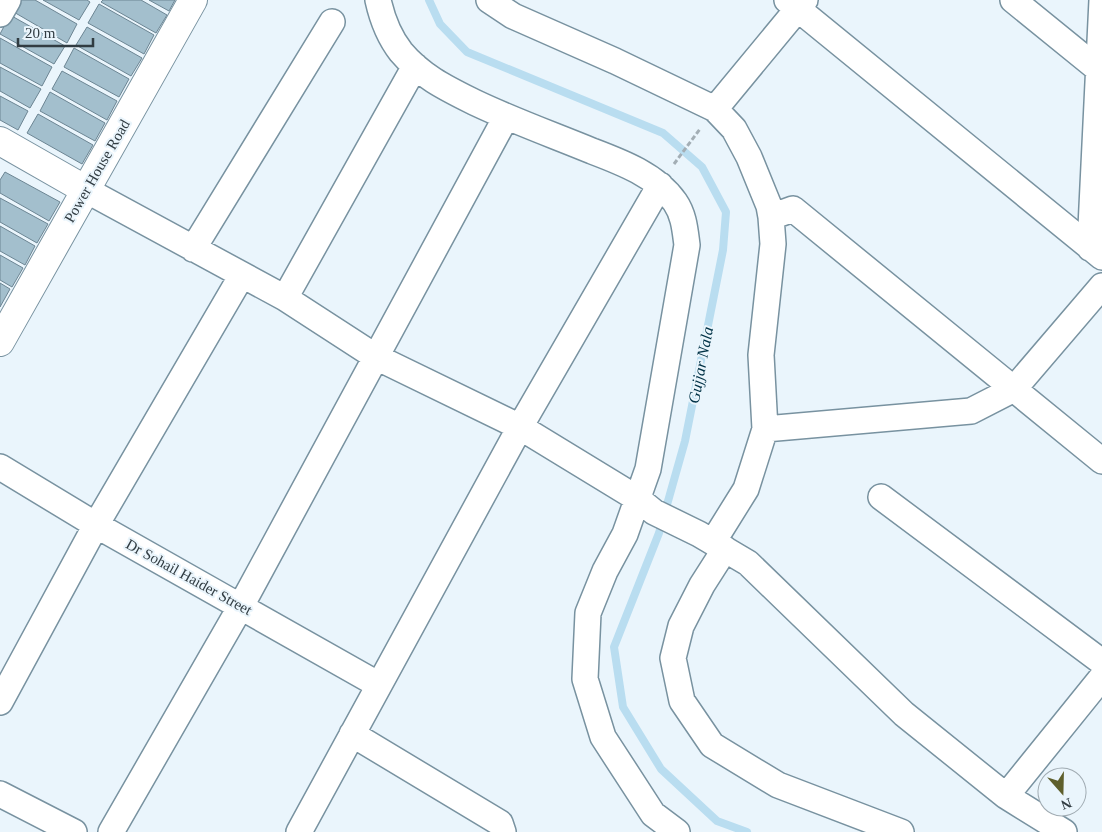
<svg xmlns="http://www.w3.org/2000/svg" width="1102" height="832" font-family="Georgia,serif">
<style>
.lines{fill:none;stroke-linecap:round;stroke-linejoin:round}
.stream{stroke:#b9ddf0;stroke-width:8}
.building{fill:#a3bfcd;stroke:#6c8593}
.street-casing{stroke:#7892a0;stroke-width:28}
.secondary-casing{stroke:#7892a0;stroke-width:30}
.path{stroke:#a3aeb5;stroke-width:3;stroke-dasharray:5 2.5;stroke-linecap:butt}
.street{stroke:#fff;stroke-width:25}
.secondary{stroke:#fff;stroke-width:28}
.labels{text-anchor:middle;stroke-width:4;stroke-linejoin:round;paint-order:stroke}
.street-label{font-size:15px;fill:#313c42;stroke:#eaf5fc}
.water-label{font-size:16px;font-style:italic;fill:#003246;stroke:#eaf5fc}
</style>
<rect width="100%" height="100%" fill="#eaf5fc"/>
<g class="lines">
<!-- stream -->
<path class="stream" d="M 429,0 L 440,24 L 467,52 L 663,133 L 702,167 L 726,212 L 723,250 L 685,441 L 659,533 L 614,647 L 623,707 L 661,769 L 717,821 L 747,832"/>
</g>
<!-- building -->
<path class="building" d="M 18,0 L 35,0 L 77,24 L 67,43 L 12,11 Z
M 43,0 L 87,0 L 90,2 L 79,20 Z
M 103,0 L 141,0 L 167,15 L 156,33 L 101,2 Z
M 149,0 L 175,0 L 169,11 Z
M 99,4 L 154,35 L 144,54 L 88,23 Z
M 10,15 L 65,46 L 54,64 L 0,34 Z
M 87,27 L 142,58 L 131,76 L 76,45 Z
M 0,38 L 52,67 L 42,86 L 0,63 Z
M 74,48 L 129,79 L 119,97 L 64,67 Z
M 0,67 L 41,89 L 30,108 L 0,91 Z
M 62,71 L 117,101 L 107,120 L 52,89 Z
M 50,92 L 105,123 L 95,141 L 40,111 Z
M 0,96 L 28,111 L 18,130 L 0,120 Z
M 38,114 L 93,145 L 82,164 L 27,133 Z
M 5,172 L 60,202 L 49,221 L 0,193 L 0,180 Z
M 0,198 L 48,224 L 37,243 L 0,222 Z
M 0,226 L 35,246 L 25,265 L 0,251 Z
M 0,255 L 23,268 L 12,287 L 0,280 Z
M 0,283 L 10,289 L 0,307 Z"/>
<g class="lines">
<!-- street casing -->
<g class="street-casing">
<path id="street" d="M 378,0 C 382,18 390,38 401,52 C 422,77 448,89 476,103 C 514,121 553,135 592,151 C 621,162 656,175 675,202 C 684,215 685,230 687,245 L 648,469 L 625,534 L 605,571 L 588,613 L 585,679 L 603,737 L 653,814 L 677,832
M 489,0 L 513,16 L 615,61 L 715,109 L 734,129 L 749,157 L 769,206 L 771,217 L 773,244 L 761,355 L 765,429
M 787,0 L 1102,257
M 1013,0 L 1098,69
M 0,14 L 8,0
M 715,109 L 805,0
M 86,190 L 285,298 L 376,357 L 520,427 L 638,499 L 654,512 L 699,534 L 748,563 L 904,714 L 1006,796 L 1064,832
M 771,217 L 793,209 L 1102,461
M 1090,248 L 1102,0
M 193,249 L 332,22
M 285,298 L 415,66
M 0,467 L 96,525 L 379,685
M 881,497 L 1102,662
M 713,542 L 746,489 L 765,429 L 971,411 L 1014,389 L 1102,286
M 725,549 L 702,585 L 681,626 L 673,658 L 682,701 L 712,745 L 778,785 L 901,832
M 0,702 L 96,525 L 242,275
M 352,734 L 500,823 L 503,832
M 0,794 L 74,832
M 1006,796 L 1102,677
M 111,832 L 241,606 L 506,117
M 299,832 L 520,427 L 660,185"/>
</g>
<!-- secondary casing -->
<g class="secondary-casing">
<path id="secondary" d="M 0,141 L 86,190
M 0,342 L 193,0"/>
</g>
<!-- path -->
<path class="path" d="M 674,164 L 700,129"/>
<!-- street -->
<use href="#street" class="street"/>
<!-- secondary -->
<use href="#secondary" class="secondary"/>
</g>
<g class="labels">
<!-- street labels -->
<g class="street-label">
<text transform="translate(97 171) rotate(-60)" y="5">Power House Road</text>
<text transform="translate(189 577) rotate(29)" y="5">Dr Sohail Haider Street</text>
</g>
<!-- water labels -->
<g class="water-label">
<text transform="translate(700 365) rotate(-79)" y="6">Gujjar Nala</text>
</g>
</g>
<!-- north arrow -->
<g transform="translate(1062 792) rotate(160)"><circle r="24" fill="#eaf5fc" stroke="#a0abb2"/>
<path d="M0-4L9 19L0 12L-9 19Z" fill="#5e5f2c"/>
<text y="-8" font-size="14" font-weight="bold" text-anchor="middle" fill="#313c42">N</text>
</g>
<!-- scale -->
<path d="M18 38v8h75v-8" fill="none" stroke="#313c42" stroke-width="2.5"/>
<text x="25" y="38" font-size="15" fill="#313c42" stroke="#eaf5fc" stroke-width="4" paint-order="stroke">20 m</text>
</svg>
